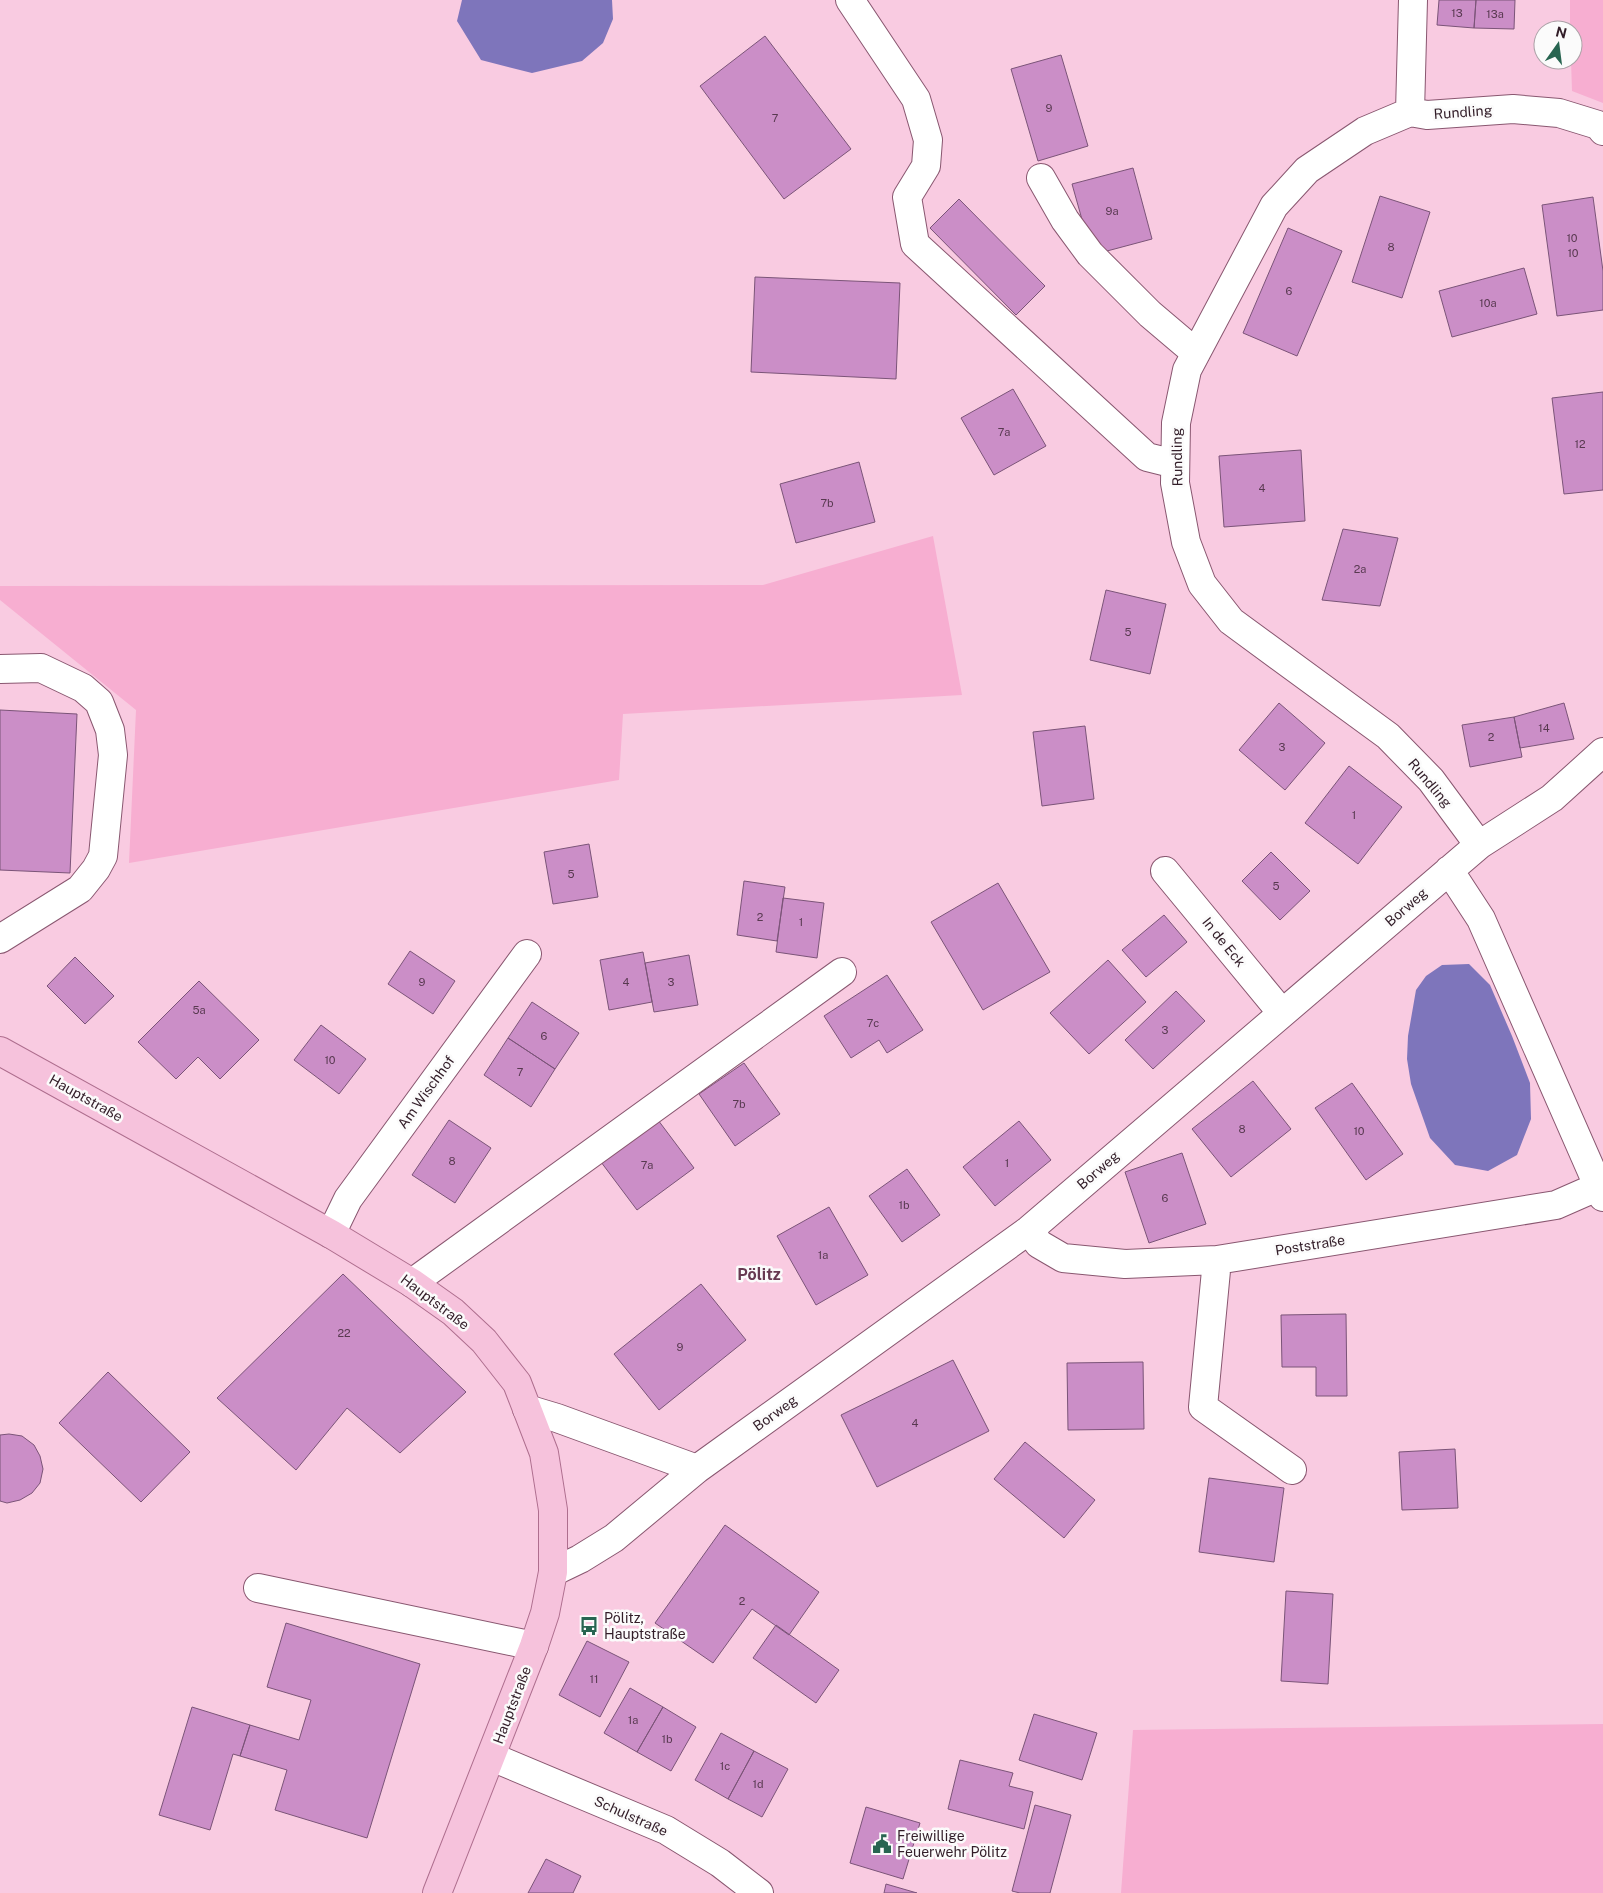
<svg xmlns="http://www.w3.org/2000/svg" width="1603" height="1893" font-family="'Public Sans',sans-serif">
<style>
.green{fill:#f7aed1}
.water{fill:#7e75bb}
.building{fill:#cb8ec7;stroke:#7b5478}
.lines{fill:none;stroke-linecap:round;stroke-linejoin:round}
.minor-casing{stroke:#895770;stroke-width:30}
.major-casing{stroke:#ae6e8e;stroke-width:30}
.minor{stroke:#fff;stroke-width:28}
.major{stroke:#f6c2dc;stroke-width:28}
.labels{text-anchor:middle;stroke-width:5;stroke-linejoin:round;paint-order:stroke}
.number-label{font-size:11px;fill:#583950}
.street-label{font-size:14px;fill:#321d28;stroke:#fbfbfb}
.poi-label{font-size:14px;fill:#321d28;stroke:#fbfbfb;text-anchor:start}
.quarter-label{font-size:16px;font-weight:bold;fill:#673951;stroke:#fbfbfb}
</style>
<rect width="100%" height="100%" fill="#f9cbe1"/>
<!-- green -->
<path class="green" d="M 1570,0 L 1603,0 L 1603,103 L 1572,91 L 1571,60 L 1573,60 L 1573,30 L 1570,30 Z
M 933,536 L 962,695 L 623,714 L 619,780 L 129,863 L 136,710 L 0,600 L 0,586 L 763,585 Z
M 1603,1724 L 1603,1893 L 1121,1893 L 1133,1730 Z"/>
<!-- water -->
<path class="water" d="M 462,0 L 612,0 L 613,19 L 603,43 L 582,61 L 532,73 L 481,60 L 457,21 Z
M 1469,964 L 1490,985 L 1512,1036 L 1530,1083 L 1531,1119 L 1517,1155 L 1488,1171 L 1455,1165 L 1430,1138 L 1411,1084 L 1407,1059 L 1408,1036 L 1416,990 L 1426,976 L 1442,965 Z"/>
<!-- building -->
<path class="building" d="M 1439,0 L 1476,0 L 1474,28 L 1437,25 Z
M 1476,0 L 1515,0 L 1514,29 L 1474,28 Z
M 765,36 L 851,149 L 784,199 L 700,86 Z
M 1061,55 L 1088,146 L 1038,161 L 1011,69 Z
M 1133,168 L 1152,239 L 1092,255 L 1072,184 Z
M 1380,196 L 1430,212 L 1402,298 L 1352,282 Z
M 1593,197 L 1603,271 L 1603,310 L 1557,316 L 1542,205 Z
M 959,199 L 1045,286 L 1016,315 L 930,228 Z
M 1288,228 L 1342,251 L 1297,356 L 1243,333 Z
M 1524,268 L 1537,314 L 1452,337 L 1439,291 Z
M 755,277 L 900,283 L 896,379 L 751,372 Z
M 1013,389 L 1046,446 L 994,475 L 961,418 Z
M 1603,392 L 1603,490 L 1564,494 L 1552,398 Z
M 1301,450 L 1305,521 L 1224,527 L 1219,456 Z
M 859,462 L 875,522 L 796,543 L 780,484 Z
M 1343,529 L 1398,538 L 1380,606 L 1322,600 Z
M 1106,590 L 1166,604 L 1150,674 L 1090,660 Z
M 1279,703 L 1325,743 L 1285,790 L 1239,750 Z
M 1564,703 L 1574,739 L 1520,748 L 1514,717 Z
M 0,710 L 77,714 L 70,873 L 0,870 Z
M 1514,717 L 1522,757 L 1470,767 L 1462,725 Z
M 1085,726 L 1094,799 L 1042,806 L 1033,732 Z
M 1349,766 L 1402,807 L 1358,864 L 1305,823 Z
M 589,844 L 598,897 L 553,904 L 544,852 Z
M 1271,852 L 1310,891 L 1280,920 L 1242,881 Z
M 744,881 L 785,887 L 777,941 L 737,935 Z
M 998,883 L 1050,972 L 983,1010 L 931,922 Z
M 783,898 L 824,903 L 817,958 L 776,952 Z
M 1164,915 L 1187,942 L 1146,977 L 1122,950 Z
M 410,951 L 455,981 L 433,1014 L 388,984 Z
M 643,952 L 652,1002 L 609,1010 L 600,960 Z
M 689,955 L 698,1005 L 654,1012 L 645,963 Z
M 75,957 L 114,996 L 85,1024 L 47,986 Z
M 1108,960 L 1146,1002 L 1089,1054 L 1050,1013 Z
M 887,975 L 923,1030 L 887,1053 L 879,1040 L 851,1058 L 824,1016 Z
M 199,981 L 259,1040 L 220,1079 L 198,1057 L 176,1079 L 138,1042 Z
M 1176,991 L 1205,1021 L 1153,1069 L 1125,1040 Z
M 532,1002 L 579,1033 L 555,1069 L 508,1038 Z
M 321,1025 L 366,1059 L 339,1094 L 294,1060 Z
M 508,1038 L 555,1069 L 531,1107 L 484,1075 Z
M 744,1063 L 780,1114 L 735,1146 L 699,1094 Z
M 1253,1081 L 1291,1129 L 1231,1177 L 1192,1129 Z
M 1352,1083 L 1403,1154 L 1366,1180 L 1315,1108 Z
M 449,1120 L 491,1148 L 455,1203 L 412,1175 Z
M 658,1120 L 694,1168 L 637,1210 L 601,1162 Z
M 1019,1121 L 1051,1160 L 995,1206 L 963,1167 Z
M 1182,1153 L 1206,1224 L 1149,1243 L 1125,1172 Z
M 907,1169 L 940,1215 L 902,1242 L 869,1196 Z
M 829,1207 L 868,1275 L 816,1305 L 777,1236 Z
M 343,1274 L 466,1392 L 400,1453 L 347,1408 L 296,1470 L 217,1398 Z
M 701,1284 L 746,1340 L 659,1410 L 614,1354 Z
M 1346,1314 L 1347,1396 L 1316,1396 L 1316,1367 L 1282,1367 L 1281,1315 Z
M 953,1360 L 989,1431 L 877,1487 L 841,1415 Z
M 1143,1362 L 1144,1429 L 1068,1430 L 1067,1363 Z
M 108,1372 L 190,1452 L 141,1502 L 59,1423 Z
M 9,1434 L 22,1436 L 34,1445 L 40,1456 L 43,1469 L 40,1483 L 32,1493 L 20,1500 L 7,1503 L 0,1501 L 0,1435 Z
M 1025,1442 L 1095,1500 L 1064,1538 L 994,1479 Z
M 1455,1449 L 1458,1508 L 1402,1510 L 1399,1452 Z
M 1209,1478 L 1284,1488 L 1274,1562 L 1199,1552 Z
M 725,1525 L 819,1592 L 789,1635 L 752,1609 L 713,1663 L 655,1623 Z
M 1286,1591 L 1333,1594 L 1328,1684 L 1281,1681 Z
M 286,1623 L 420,1664 L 367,1838 L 275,1810 L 287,1770 L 240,1756 L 250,1725 L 299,1740 L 311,1700 L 267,1687 Z
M 776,1625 L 839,1670 L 816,1703 L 753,1658 Z
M 587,1641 L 629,1662 L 600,1717 L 559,1695 Z
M 630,1688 L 663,1707 L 637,1752 L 604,1733 Z
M 192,1707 L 250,1725 L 240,1756 L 233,1754 L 210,1830 L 159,1815 Z
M 663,1707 L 696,1727 L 671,1771 L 637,1752 Z
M 1034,1714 L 1097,1733 L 1082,1780 L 1019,1760 Z
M 721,1733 L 754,1751 L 728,1799 L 695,1780 Z
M 754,1751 L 788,1769 L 762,1817 L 728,1799 Z
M 960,1760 L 1013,1773 L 1009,1786 L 1033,1792 L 1024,1829 L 948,1809 Z
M 1035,1805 L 1071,1815 L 1050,1893 L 1020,1893 L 1012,1891 Z
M 866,1807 L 920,1823 L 903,1879 L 850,1863 Z
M 546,1859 L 581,1876 L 573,1893 L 528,1893 Z
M 886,1884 L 917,1893 L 884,1893 Z"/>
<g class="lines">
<!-- minor casing -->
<g class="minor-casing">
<path id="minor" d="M 850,0 L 916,99 L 928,140 L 926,166 L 907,197 L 915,244 L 1147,457 L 1175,464
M 1410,112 L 1413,0
M 1041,178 L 1065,220 L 1090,254 L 1150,314 L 1196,353
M 0,669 L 41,668 L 83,688 L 99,702 L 110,730 L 113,755 L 103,856 L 96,869 L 80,889 L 0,939
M 1479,845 L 1431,780 L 1388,736 L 1231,621 L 1202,584 L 1186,542 L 1175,483 L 1176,423 L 1187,370 L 1274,206 L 1307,170 L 1365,131 L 1410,112 L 1427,115 L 1513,109 L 1559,113 L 1598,125 L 1603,131
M 1449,870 L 1481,919 L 1603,1197
M 1165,871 L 1282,1013
M 1029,1230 L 1039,1244 L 1063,1258 L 1125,1264 L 1217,1260 L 1556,1205 L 1597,1187
M 331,1234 L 348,1199 L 527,954
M 1217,1260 L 1203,1407 L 1292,1470
M 412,1283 L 842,972
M 527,1409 L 557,1418 L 697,1469
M 553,1572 L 580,1559 L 614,1538 L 697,1469 L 1029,1230 L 1479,845 L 1552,798 L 1603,752
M 258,1588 L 534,1646
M 492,1757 L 666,1830 L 720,1863 L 759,1893"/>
</g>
<!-- major casing -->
<g class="major-casing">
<path id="major" d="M 0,1051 L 331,1234 L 412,1283 L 453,1312 L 484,1341 L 517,1383 L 544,1453 L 553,1510 L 553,1572 L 545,1613 L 534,1646 L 437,1893"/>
</g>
<!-- minor -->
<use href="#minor" class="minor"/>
<!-- major -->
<use href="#major" class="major"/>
</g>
<!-- icons -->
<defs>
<g id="bus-bare" transform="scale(1.5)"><path d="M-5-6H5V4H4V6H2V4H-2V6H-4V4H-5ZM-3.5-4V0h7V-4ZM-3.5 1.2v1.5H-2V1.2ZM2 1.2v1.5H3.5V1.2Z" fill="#286551" stroke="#fbfbfb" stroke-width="2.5" paint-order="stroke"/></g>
<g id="civic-bare" transform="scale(1.5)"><path d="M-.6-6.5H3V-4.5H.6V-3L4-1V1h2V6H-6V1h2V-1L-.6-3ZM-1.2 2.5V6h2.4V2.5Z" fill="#286551" stroke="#fbfbfb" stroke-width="2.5" paint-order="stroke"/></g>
</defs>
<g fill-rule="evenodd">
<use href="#bus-bare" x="589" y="1626"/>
<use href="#civic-bare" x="882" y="1844"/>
</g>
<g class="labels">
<!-- number labels -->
<g class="number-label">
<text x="1457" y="17">13</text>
<text x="1495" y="18">13a</text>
<text x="1049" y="112">9</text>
<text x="775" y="122">7</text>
<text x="1112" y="215">9a</text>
<text x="1572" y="242">10</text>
<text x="1391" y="251">8</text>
<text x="1573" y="257">10</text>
<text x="1289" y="295">6</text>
<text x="1488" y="307">10a</text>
<text x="1004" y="436">7a</text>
<text x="1580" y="448">12</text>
<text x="1262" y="492">4</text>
<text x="827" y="507">7b</text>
<text x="1360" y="573">2a</text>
<text x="1128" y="636">5</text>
<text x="1544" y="732">14</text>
<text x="1491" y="741">2</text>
<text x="1282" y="751">3</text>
<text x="1354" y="819">1</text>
<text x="571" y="878">5</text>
<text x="1276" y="890">5</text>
<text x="760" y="921">2</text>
<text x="801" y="926">1</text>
<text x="422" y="986">9</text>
<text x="626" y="986">4</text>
<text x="671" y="986">3</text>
<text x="199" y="1014">5a</text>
<text x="873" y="1027">7c</text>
<text x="1165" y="1034">3</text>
<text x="544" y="1040">6</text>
<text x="330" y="1064">10</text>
<text x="520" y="1076">7</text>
<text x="739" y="1108">7b</text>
<text x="1242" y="1133">8</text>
<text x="1359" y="1135">10</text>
<text x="452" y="1165">8</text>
<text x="1007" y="1167">1</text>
<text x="647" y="1169">7a</text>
<text x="1165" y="1202">6</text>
<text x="904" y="1209">1b</text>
<text x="823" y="1259">1a</text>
<text x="344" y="1337">22</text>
<text x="680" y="1351">9</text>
<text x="915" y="1427">4</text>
<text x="742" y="1605">2</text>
<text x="594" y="1683">11</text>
<text x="633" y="1724">1a</text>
<text x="667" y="1743">1b</text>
<text x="725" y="1770">1c</text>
<text x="758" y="1788">1d</text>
</g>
<!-- street labels -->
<g class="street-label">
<text transform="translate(1463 112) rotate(-4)" y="5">Rundling</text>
<text transform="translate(1177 457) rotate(-91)" y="5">Rundling</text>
<text transform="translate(1430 783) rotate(50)" y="5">Rundling</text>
<text transform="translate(1406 907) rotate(-41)" y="5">Borweg</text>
<text transform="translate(1224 942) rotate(51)" y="5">In de Eck</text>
<text transform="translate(426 1092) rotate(-54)" y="5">Am Wischhof</text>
<text transform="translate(86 1098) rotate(29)" y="5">Hauptstraße</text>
<text transform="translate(1098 1170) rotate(-41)" y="5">Borweg</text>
<text transform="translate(1310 1245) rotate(-9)" y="5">Poststraße</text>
<text transform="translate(435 1302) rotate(37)" y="5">Hauptstraße</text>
<text transform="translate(775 1413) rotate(-36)" y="5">Borweg</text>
<text transform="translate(512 1705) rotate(-69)" y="5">Hauptstraße</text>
<text transform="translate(631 1816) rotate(24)" y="5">Schulstraße</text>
</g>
<!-- poi labels -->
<g class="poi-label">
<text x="604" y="1623">Pölitz,<tspan x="604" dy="16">Hauptstraße</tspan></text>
<text x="897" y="1841">Freiwillige<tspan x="897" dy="16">Feuerwehr Pölitz</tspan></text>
</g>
<!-- quarter labels -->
<g class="quarter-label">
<text x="759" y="1280">Pölitz</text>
</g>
</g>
<!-- north arrow -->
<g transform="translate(1558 45) rotate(14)"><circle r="24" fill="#fbfbfb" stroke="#aba2a7"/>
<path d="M0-4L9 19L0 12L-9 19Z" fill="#286551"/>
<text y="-8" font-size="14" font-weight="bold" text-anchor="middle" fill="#321d28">N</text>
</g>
</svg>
